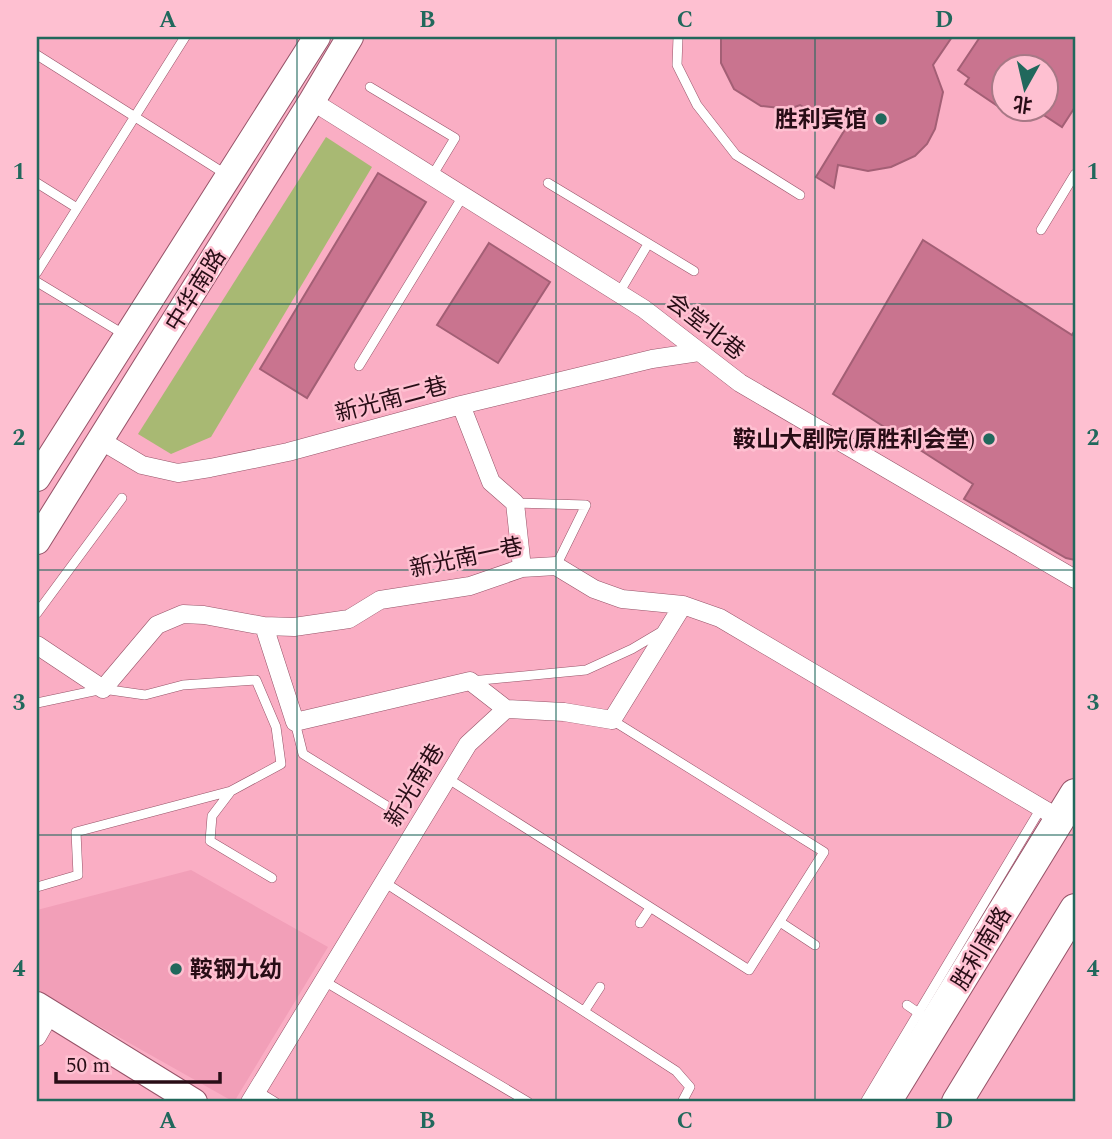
<svg xmlns="http://www.w3.org/2000/svg" width="1112" height="1139" font-family="Spectral,'Noto Sans SC',serif">
<style>
.built{fill:#f29fb8}
.green{fill:#a8b973}
.building{fill:#c9748f;stroke:#a35f75;stroke-width:2}
.lines{fill:none;stroke-linecap:round;stroke-linejoin:round}
.lane-casing{stroke:#965368;stroke-width:10}
.street-casing{stroke:#965368;stroke-width:19}
.secondary-casing{stroke:#965368;stroke-width:28}
.primary-casing{stroke:#965368;stroke-width:32}
.lane{stroke:#fff;stroke-width:9}
.street{stroke:#fff;stroke-width:18}
.secondary{stroke:#fff;stroke-width:26}
.primary{stroke:#fff;stroke-width:30}
.grid{fill:none;stroke:#21685c;stroke-width:2;stroke-opacity:0.55}
.poi-dot{fill:#21685c;stroke:#fec0d1;stroke-width:2.5}
.labels{text-anchor:middle;stroke-width:5;stroke-linejoin:round;paint-order:stroke}
.poi-label{font-size:23px;font-weight:bold;fill:#280d16;stroke:#fec0d1;text-anchor:end}
.street-label{font-size:23px;fill:#280d16;stroke:#fec0d1}
.neatline{fill:none;stroke:#21685c;stroke-width:2.5}
.grid-label{font-size:23px;text-anchor:middle;font-weight:bold;fill:#21685c}
</style>
<rect width="100%" height="100%" fill="#faaec4"/>
<!-- built -->
<path class="built" d="M 191,870 L 328,947 L 234,1102 L 37,991 L 37,910 Z"/>
<!-- green -->
<path class="green" d="M 326,137 L 372,167 L 211,437 L 171,454 L 138,434 Z"/>
<!-- building -->
<path class="building" d="M 721,37 L 952,37 L 933,65 L 943,92 L 935,129 L 927,144 L 915,156 L 891,167 L 868,171 L 838,165 L 834,188 L 816,177 L 844,131 L 800,105 L 789,109 L 761,106 L 734,89 L 721,63 Z
M 980,37 L 1075,37 L 1075,107 L 1062,127 L 1033,108 L 1046,108 L 1046,66 L 1004,66 L 1004,108 L 1015,108 L 1011,115 L 965,84 L 969,78 L 958,70 Z
M 378,173 L 426,202 L 307,398 L 260,369 Z
M 923,240 L 1072,335 L 1075,330 L 1075,560 L 1066,558 L 964,499 L 973,484 L 833,394 Z
M 489,243 L 550,282 L 498,363 L 437,325 Z"/>
<g class="lines">
<!-- lane casing -->
<g class="lane-casing">
<path id="lane" d="M 678,37 L 677,65 L 697,105 L 736,155 L 800,195
M 37,55 L 227,175
M 370,87 L 455,138 L 432,176
M 37,183 L 77,208
M 548,183 L 694,271
M 1041,230 L 1075,174
M 37,272 L 185,37
M 37,282 L 125,335
M 619,293 L 648,244
M 359,366 L 463,196
M 515,503 L 586,505 L 556,566
M 37,613 L 122,498
M 471,681 L 586,670 L 632,649 L 664,630
M 37,703 L 103,689 L 145,695 L 183,685 L 256,680 L 276,727 L 281,764 L 231,791 L 76,832 L 78,875 L 37,887
M 295,722 L 303,754 L 387,806
M 447,778 L 749,970 L 824,852 L 612,720
M 231,791 L 212,816 L 210,841 L 272,878
M 384,882 L 676,1071 L 690,1087 L 682,1102
M 780,922 L 815,945
M 640,923 L 650,908
M 324,981 L 528,1102
M 907,1005 L 923,1016
M 585,1010 L 600,987
M 257,1091 L 275,1102
M 865,1102 L 1041,808"/>
</g>
<!-- street casing -->
<g class="street-casing">
<path id="street" d="M 312,101 L 644,309 L 740,383 L 1075,579
M 461,405 L 491,482 L 515,503 L 522,568
M 100,440 L 142,465 L 178,473 L 210,468 L 288,452 L 461,405 L 652,359 L 699,352
M 264,626 L 295,722 L 470,681 L 506,709
M 37,645 L 103,689 L 157,625 L 183,614 L 204,615 L 264,626 L 294,627 L 349,619 L 380,600 L 470,586 L 522,568 L 556,566 L 594,589 L 622,599 L 683,605 L 720,618 L 1060,819
M 37,1037 L 50,1014
M 250,1102 L 468,744 L 506,709 L 564,712 L 612,720 L 683,605"/>
</g>
<!-- secondary casing -->
<g class="secondary-casing">
<path id="secondary" d="M 37,478 L 317,37
M 37,541 L 312,101 L 350,37
M 37,1005 L 194,1102"/>
</g>
<!-- primary casing -->
<g class="primary-casing">
<path id="primary" d="M 886,1102 L 1075,794
M 957,1102 L 1075,909"/>
</g>
<!-- lane -->
<use href="#lane" class="lane"/>
<!-- street -->
<use href="#street" class="street"/>
<!-- secondary -->
<use href="#secondary" class="secondary"/>
<!-- primary -->
<use href="#primary" class="primary"/>
</g>
<!-- grid -->
<path class="grid" d="M 297,37 L 297,1102M 556,37 L 556,1102M 815,37 L 815,1102M 37,304 L 1075,304M 37,570 L 1075,570M 37,835 L 1075,835"/>
<!-- markers -->
<g class="poi-dot">
<circle cx="881" cy="119" r="7"/>
<circle cx="989" cy="439" r="7"/>
<circle cx="176" cy="969" r="7"/>
</g>
<g class="labels">
<!-- poi labels -->
<g class="poi-label">
<text x="867" y="127">胜利宾馆</text>
<text x="975" y="447">鞍山大剧院(原胜利会堂)</text>
<text x="190" y="977" text-anchor="start">鞍钢九幼</text>
</g>
<!-- street labels -->
<g class="street-label">
<text transform="translate(195 290) rotate(-58)" y="8">中华南路</text>
<text transform="translate(706 326) rotate(38)" y="8">会堂北巷</text>
<text transform="translate(391 399) rotate(-15)" y="8">新光南二巷</text>
<text transform="translate(466 557) rotate(-12)" y="8">新光南一巷</text>
<text transform="translate(414 785) rotate(-59)" y="8">新光南巷</text>
<text transform="translate(981 948) rotate(-59)" y="8">胜利南路</text>
</g>
</g>
<!-- border -->
<rect width="1112" height="1139" fill="none" stroke="#fec0d1" stroke-width="77"/>
<!-- north arrow -->
<g transform="translate(1025 88) rotate(188)"><circle r="33" fill="#fec0d1" stroke="#a87886" stroke-width="2"/>
<path d="M0-5L12 26L0 18L-12 26Z" fill="#21685c"/>
<text y="-10" font-size="19" font-weight="bold" text-anchor="middle" fill="#280d16">北</text>
</g>
<!-- scale -->
<path d="M56 1072v10h164v-10" fill="none" stroke="#280d16" stroke-width="3.5"/>
<text x="66" y="1072" font-size="21" fill="#280d16" stroke="#fec0d1" stroke-width="5" paint-order="stroke">50 m</text>
<rect x="38" y="38" width="1036" height="1062" class="neatline"/>
<g class="grid-label">
<text x="168" y="27">A</text>
<text x="427" y="27">B</text>
<text x="685" y="27">C</text>
<text x="944" y="27">D</text>
<text x="19" y="179">1</text>
<text x="1093" y="179">1</text>
<text x="19" y="445">2</text>
<text x="1093" y="445">2</text>
<text x="19" y="710">3</text>
<text x="1093" y="710">3</text>
<text x="19" y="976">4</text>
<text x="1093" y="976">4</text>
<text x="168" y="1128">A</text>
<text x="427" y="1128">B</text>
<text x="685" y="1128">C</text>
<text x="944" y="1128">D</text>
</g>
</svg>
